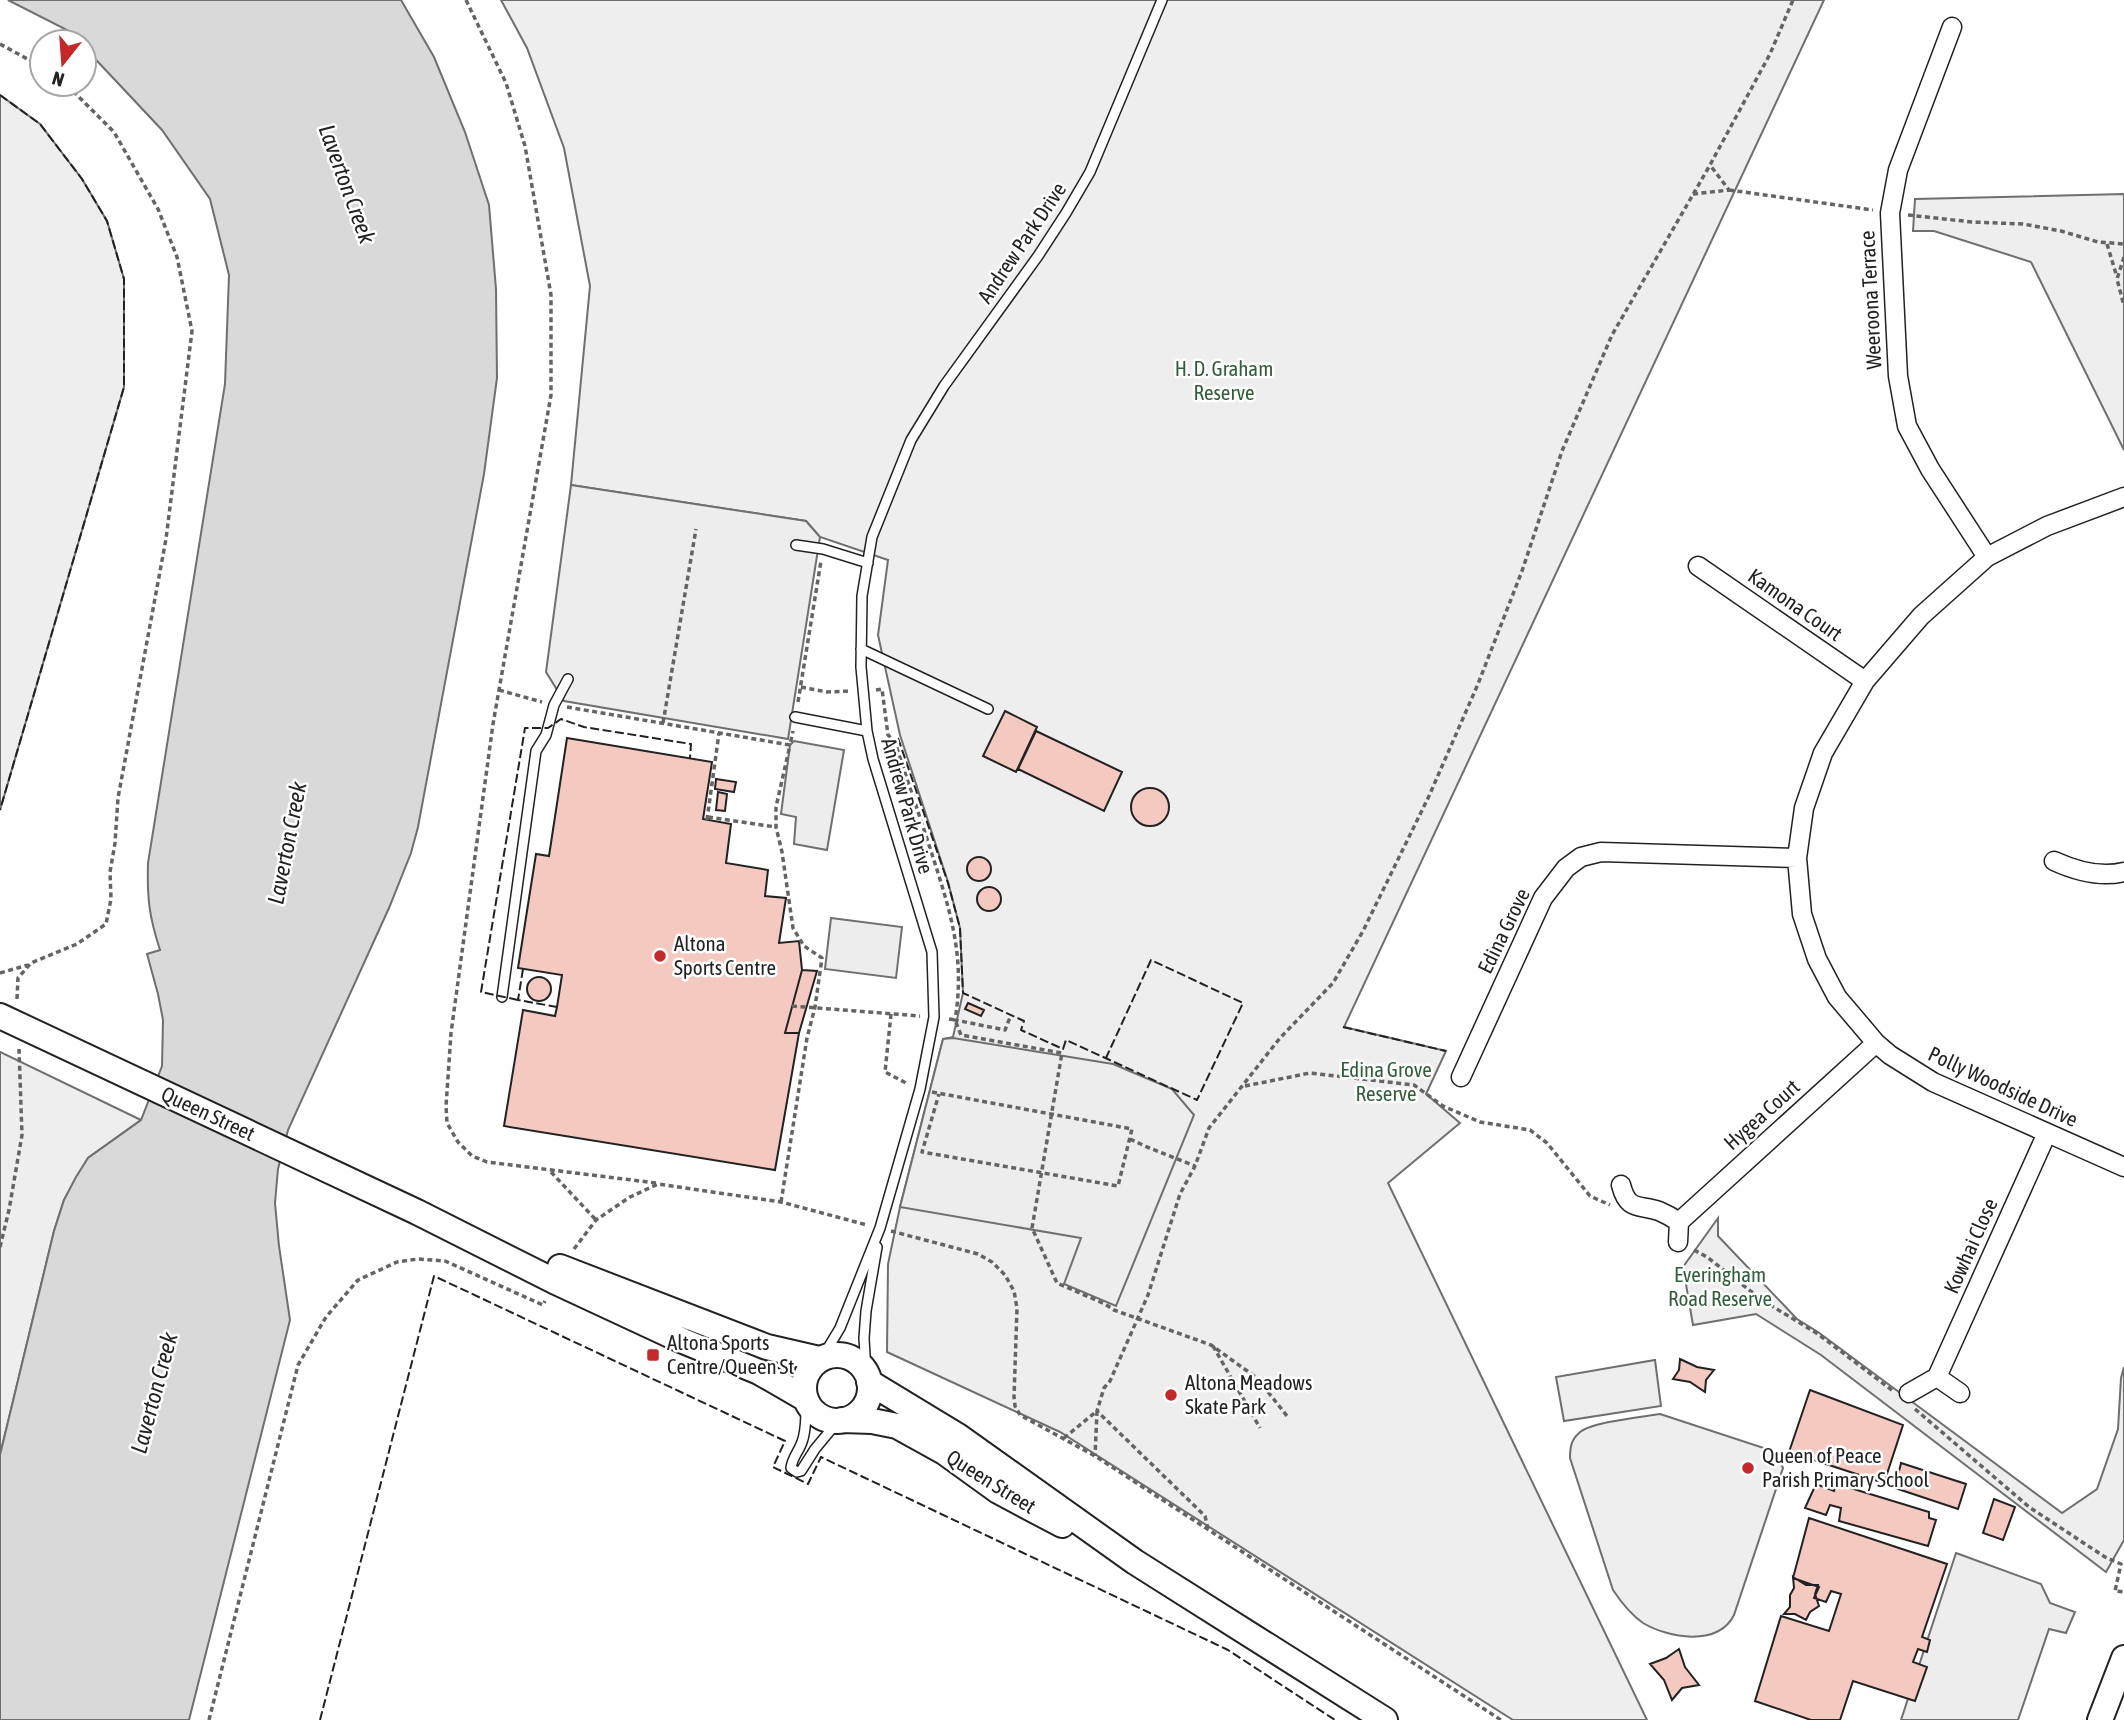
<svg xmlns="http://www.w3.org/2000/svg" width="2124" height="1720" font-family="'Asap Condensed',sans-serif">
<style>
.green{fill:#eee;stroke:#6f6f6f;stroke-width:2}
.parking{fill:#ededed;stroke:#6f6f6f;stroke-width:2}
.water{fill:#d9d9d9;stroke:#6f6f6f;stroke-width:2}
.building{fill:#f3c9c0;stroke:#222;stroke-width:2}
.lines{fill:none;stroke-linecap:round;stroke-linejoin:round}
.lane-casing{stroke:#222;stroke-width:12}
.street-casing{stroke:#222;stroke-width:21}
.secondary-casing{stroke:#222;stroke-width:28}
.path{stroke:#646464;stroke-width:3.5;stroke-dasharray:5 3.5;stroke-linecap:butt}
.lane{stroke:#fff;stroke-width:9}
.street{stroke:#fff;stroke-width:18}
.secondary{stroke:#fff;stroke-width:24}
.fence{stroke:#222;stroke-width:2;stroke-dasharray:9 3.5;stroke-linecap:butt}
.poi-dot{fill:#c62828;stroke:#fff;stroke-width:2.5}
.labels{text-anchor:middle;stroke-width:5;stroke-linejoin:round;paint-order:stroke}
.street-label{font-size:21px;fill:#222;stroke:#fff}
.park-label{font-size:21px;fill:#2f5e38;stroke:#fff}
.poi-label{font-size:21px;fill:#222;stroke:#fff;text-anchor:start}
.water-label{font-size:23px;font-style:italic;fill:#222;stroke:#fff}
</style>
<rect width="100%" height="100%" fill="#fff"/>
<!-- green -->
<path class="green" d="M 501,0 L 1824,0 L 1344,1027 L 1446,1051 L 1426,1094 L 1460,1123 L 1388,1183 L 1647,1720 L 1513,1720 L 1060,1432 L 887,1352 L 888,1264 L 900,1207 L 943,1039 L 953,1037 L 963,993 L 960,928 L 948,882 L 900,735 L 878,635 L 888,560 L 820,537 L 806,521 L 571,485 L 590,286 L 564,148 L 527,48 Z
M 0,95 L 40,124 L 82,179 L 107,221 L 124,279 L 124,387 L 0,810 Z
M 2124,194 L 2124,450 L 2031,262 L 1934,231 L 1913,231 L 1915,199 Z
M 0,1052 L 141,1120 L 88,1158 L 64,1200 L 54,1231 L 0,1455 Z
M 1718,1218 L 1718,1236 L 1797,1319 L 1818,1332 L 2062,1513 L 2097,1489 L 2118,1429 L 2121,1378 L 2124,1367 L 2124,1540 L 2106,1572 L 1821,1355 L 1756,1314 L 1693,1325 L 1683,1267 Z
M 1655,1360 L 1661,1406 L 1564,1421 L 1556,1377 Z
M 1660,1414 L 1776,1452 L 1783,1468 L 1734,1615 C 1718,1647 1668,1638 1643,1623 C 1630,1614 1621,1602 1613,1590 L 1570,1458 C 1570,1448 1571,1440 1579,1433 C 1590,1422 1642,1417 1660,1414 Z"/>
<!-- parking -->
<path class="parking" d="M 571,485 L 806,521 L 820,537 L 788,739 L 564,701 L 546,672 Z
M 794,741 L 844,750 L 827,850 L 794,844 L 796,817 L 781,814 L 790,745 Z
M 831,918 L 902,927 L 896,978 L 825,969 Z
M 953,1038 L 1113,1064 L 1172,1089 L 1194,1115 L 1116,1306 L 1064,1284 L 1081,1238 L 900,1207 L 943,1039 Z
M 1956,1553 L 2041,1584 L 2050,1603 L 2075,1612 L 2066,1633 L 2049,1629 L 2018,1720 L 1901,1720 Z"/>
<!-- water -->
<path class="water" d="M 8,0 L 401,0 L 434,57 L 465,132 L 489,205 L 496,289 L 497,378 L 484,474 L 418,827 L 411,853 L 389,908 L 288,1130 L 278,1169 L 275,1203 L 279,1246 L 290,1320 L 189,1720 L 0,1720 L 0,1455 L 54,1231 L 64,1200 L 76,1177 L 88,1158 L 141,1120 L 162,1066 L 163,1020 L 158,994 L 147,954 L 160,950 C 149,916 147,898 148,863 L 225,384 L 229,275 L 210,199 L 162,130 L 84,47 L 84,42 L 79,42 L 69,31 Z"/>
<!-- building -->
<path class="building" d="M 1005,711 L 1037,727 L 1016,772 L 983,756 Z
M 1036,731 L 1122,772 L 1104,811 L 1018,769 Z
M 567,738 L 712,762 L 703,819 L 731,824 L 726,863 L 768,870 L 765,896 L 786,898 L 779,943 L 799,941 L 802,970 L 785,1033 L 799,1033 L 775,1170 L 504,1126 L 523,1010 L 555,1016 L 557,1007 L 562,975 L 518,968 L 536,854 L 549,856 Z
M 716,779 L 736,782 L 734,792 L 715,789 Z
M1131 807a19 19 0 1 1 38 0a19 19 0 1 1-38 0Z
M 718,792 L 727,794 L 725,811 L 716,810 Z
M967 869a12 12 0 1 1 24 0a12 12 0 1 1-24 0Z
M977 899a12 12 0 1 1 24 0a12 12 0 1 1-24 0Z
M 802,970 L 817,971 L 799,1033 L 785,1033 Z
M527 989a12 12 0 1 1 24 0a12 12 0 1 1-24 0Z
M 968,1003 L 984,1010 L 981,1016 L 965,1009 Z
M 1680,1359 L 1697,1367 L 1714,1370 L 1706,1380 L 1705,1392 L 1690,1382 L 1673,1379 L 1679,1370 Z
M 1810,1390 L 1903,1425 L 1884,1483 L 1789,1452 Z
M 1901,1463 L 1966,1484 L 1958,1509 L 1895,1488 Z
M 1838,1479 L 1847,1483 L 1847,1487 L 1929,1512 L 1929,1518 L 1936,1520 L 1928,1546 L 1839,1521 L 1841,1508 L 1830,1505 L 1826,1515 L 1805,1508 L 1816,1484 L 1834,1491 Z
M 1994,1499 L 2015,1507 L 2003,1540 L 1983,1533 Z
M 1809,1518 L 1947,1564 L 1922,1637 L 1930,1640 L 1927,1652 L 1918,1649 L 1913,1662 L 1927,1667 L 1915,1701 L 1853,1681 L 1840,1720 L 1811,1720 L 1755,1701 L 1781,1616 L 1829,1631 L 1841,1594 L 1831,1591 L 1826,1602 L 1814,1598 L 1819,1587 L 1793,1578 Z
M 1793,1577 L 1806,1585 L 1818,1585 L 1815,1594 L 1819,1606 L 1810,1612 L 1806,1620 L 1795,1614 L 1784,1614 L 1790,1607 L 1790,1595 L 1794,1588 Z
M 1679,1649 L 1685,1667 L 1699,1685 L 1682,1688 L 1672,1700 L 1664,1680 L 1650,1664 L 1666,1658 Z"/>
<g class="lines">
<!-- lane casing -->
<g class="lane-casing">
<path id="lane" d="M 796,545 L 823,549 L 868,563
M 861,649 L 988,709
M 795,717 L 867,731
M 502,997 L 536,751 L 546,735 L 554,705 L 568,679
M 822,1358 L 840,1328 L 880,1228 L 920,1089 L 934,1017 L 932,952 L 873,759 L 867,731 L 861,667 L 862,596 L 872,537 L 911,440 L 944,386 L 1038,256 L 1066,213 L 1090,172 L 1162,0
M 866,1374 L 864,1338 L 866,1311 L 877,1247
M 807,1402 C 805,1415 807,1429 802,1442 C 799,1451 792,1458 791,1468 L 797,1472 L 801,1471 L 815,1449 L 839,1420"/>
</g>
<!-- street casing -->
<g class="street-casing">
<path id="street" d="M 1952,27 L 1898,170 L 1890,213 L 1898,376 L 1907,426 L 1930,469 L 1987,557
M 2124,497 L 2047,526 L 1987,557 L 1921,616 L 1865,681 L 1823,753 L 1804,808 L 1797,858 L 1802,914 L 1817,959 L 1837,997 L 1876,1043 L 1890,1055 L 1933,1082 L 2124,1167
M 1698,566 L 1865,681
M 2054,861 C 2076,871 2100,878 2124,872
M 1461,1077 L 1543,898 L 1566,868 L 1581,857 L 1601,852 L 1797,858
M 1621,1185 C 1628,1212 1639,1204 1659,1211 C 1666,1214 1673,1218 1679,1222 L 1678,1242
M 1679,1222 L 1876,1043
M 1937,1377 L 2047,1133
M 1909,1393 L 1937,1377 L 1960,1393"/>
</g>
<!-- secondary casing -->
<g class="secondary-casing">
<path id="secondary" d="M 0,1016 L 417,1212 L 554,1281 L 683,1341 L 759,1372 L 806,1399
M 560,1267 L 767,1347 L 819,1359
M804 1388a33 33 0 1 1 66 0a33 33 0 1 1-66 0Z
M 869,1382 L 958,1436 L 1135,1562 L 1385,1720
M 842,1420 L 872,1421 L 897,1426 L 944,1452 L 998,1491 L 1062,1525
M 2100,1720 L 2124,1658"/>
</g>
<!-- path -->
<path class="path" d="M 466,0 L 506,83 L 525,146 L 551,295 L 551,395 L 493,724 L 451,1033 L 446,1106 L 447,1123 L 458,1142 L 472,1156 L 487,1162 L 656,1183
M 0,44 L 42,67
M 1729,190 L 1873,210
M 1693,194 L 1729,190 L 1710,165
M 1908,215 L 1972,222 L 2023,224 L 2061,231 L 2098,242 L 2124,244
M 2107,244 L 2117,277
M 2124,257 L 2117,279 L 2124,306
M 801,687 L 827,692 L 851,691
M 499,690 L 542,702
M 876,690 L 882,689 L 888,735 L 895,742 C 906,777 918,811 929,845 C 949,907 966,955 955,1020 L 1005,1030 L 1011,1015
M 798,702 L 821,561
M 567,707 L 790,745 L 793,731
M 663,723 L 696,529
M 708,817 L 776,827
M 707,820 L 719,733
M 0,973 L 28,965
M 17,999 L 18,978 L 31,963 L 77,944 L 106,924 L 111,899 L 110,872 L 115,843 L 118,798 L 166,539 L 192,331 L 177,257 L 158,209 L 114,132 L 66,84
M 792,1006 L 920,1016
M 891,1014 L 885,1072 L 908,1084
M 949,1019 L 955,1020 L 961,1035 L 1062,1053 L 1032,1228 L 1057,1283 L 1105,1304 L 1114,1310 L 1211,1345 L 1257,1378 L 1287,1416
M 1245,1086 L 1310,1073 L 1414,1085 L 1443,1106 L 1480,1122 L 1530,1130 L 1547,1143 L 1590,1196 L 1610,1205
M 932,1092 L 1132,1129 L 1118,1186 L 922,1152 L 939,1094
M 1130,1139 L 1147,1147 L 1195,1166
M 551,1172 L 596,1220
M 781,1202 L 807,1038 L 815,1007 L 822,958 L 804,946 L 793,928 L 782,852 L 776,827 L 776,807 L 790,745
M 891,1231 L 978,1254 L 992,1262 L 1005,1275 L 1014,1291 L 1017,1308 L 1014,1397 L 1015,1406 L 1020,1415 L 1095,1456 L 1501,1720
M 0,1247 L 9,1210 L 22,1135 L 19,1049
M 574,1249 L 596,1220 L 630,1197 L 658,1184 L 781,1202 L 867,1225
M 1694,1250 L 1707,1257 L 1762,1300 L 1818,1334 L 1893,1391
M 1213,1346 L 1260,1428
M 1915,1409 L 2029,1507 L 2105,1557 L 2121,1564 L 2115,1591 L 2124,1592
M 1064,1438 L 1097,1411 L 1095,1456
M 1208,1529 L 1205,1516 L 1097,1411 L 1104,1388 L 1110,1381 L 1148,1295 L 1180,1194 L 1195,1166 L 1209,1128 L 1280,1038 L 1333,983 L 1363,931 L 1429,796 L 1478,684 L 1522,571 L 1562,451 L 1612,335 L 1710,165 L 1770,54 L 1793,0
M 209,1720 L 298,1365 L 326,1317 L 358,1280 L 397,1262 L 418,1259 L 445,1261 L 543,1305 L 545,1301"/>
<!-- lane -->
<use href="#lane" class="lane"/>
<!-- street -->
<use href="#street" class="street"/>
<!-- secondary -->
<use href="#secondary" class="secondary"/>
<!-- fence -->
<path class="fence" d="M 0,95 L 40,124 L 82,179 L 107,221 L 124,279 L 124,387 L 0,810
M 898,738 L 948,883 L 960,928 L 963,993 L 1024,1021 L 1021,1030 L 1063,1049 L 1066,1040 L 1197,1100 L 1243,1003 L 1151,960 L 1106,1058
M 523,969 L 518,1000 L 557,1007
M 518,1000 L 481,992 L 525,728 L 548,728 L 561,719 L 584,727 L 691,744 L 690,758
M 1343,1027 L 1446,1051
M 320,1720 L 434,1276 L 785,1441 L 773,1467 L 808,1484 L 821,1457 L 1228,1650 L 1335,1720"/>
</g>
<!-- markers -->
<g class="poi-dot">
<circle cx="660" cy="956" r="7"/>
<rect x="646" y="1348" width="14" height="14" rx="3.5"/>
<circle cx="1171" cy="1395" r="7"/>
<circle cx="1748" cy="1468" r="7"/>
</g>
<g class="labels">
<!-- street labels -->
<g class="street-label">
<text transform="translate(1022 243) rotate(-56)" y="7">Andrew Park Drive</text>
<text transform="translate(1871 300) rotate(-93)" y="7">Weeroona Terrace</text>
<text transform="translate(1795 605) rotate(35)" y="7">Kamona Court</text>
<text transform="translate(907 806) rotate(74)" y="7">Andrew Park Drive</text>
<text transform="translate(1504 931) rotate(-64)" y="7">Edina Grove</text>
<text transform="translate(2003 1087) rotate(25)" y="7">Polly Woodside Drive</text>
<text transform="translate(208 1114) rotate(25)" y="7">Queen Street</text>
<text transform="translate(1762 1115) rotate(-42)" y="7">Hygea Court</text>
<text transform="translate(1971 1246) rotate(-66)" y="7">Kowhai Close</text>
<text transform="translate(991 1482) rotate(32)" y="7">Queen Street</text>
</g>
<!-- park labels -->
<g class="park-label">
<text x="1224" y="376">H. D. Graham<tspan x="1224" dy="24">Reserve</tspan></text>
<text x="1386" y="1077">Edina Grove<tspan x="1386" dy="24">Reserve</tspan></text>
<text x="1720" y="1282">Everingham<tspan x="1720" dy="24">Road Reserve</tspan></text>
</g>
<!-- poi labels -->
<g class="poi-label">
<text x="674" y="951">Altona<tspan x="674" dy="24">Sports Centre</tspan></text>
<text x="667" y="1350">Altona Sports<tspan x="667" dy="24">Centre/Queen St</tspan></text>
<text x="1185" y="1390">Altona Meadows<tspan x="1185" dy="24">Skate Park</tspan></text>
<text x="1762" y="1463">Queen of Peace<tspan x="1762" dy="24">Parish Primary School</tspan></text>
</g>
<!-- water labels -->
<g class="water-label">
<text transform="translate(347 184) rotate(70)" y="8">Laverton Creek</text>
<text transform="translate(287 843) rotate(-79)" y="8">Laverton Creek</text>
<text transform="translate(154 1393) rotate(-75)" y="8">Laverton Creek</text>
</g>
</g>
<!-- north arrow -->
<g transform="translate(63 63) rotate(197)"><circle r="33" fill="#ffffff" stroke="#a7a7a7" stroke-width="2"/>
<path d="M0-5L12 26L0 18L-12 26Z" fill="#c62828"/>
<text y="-10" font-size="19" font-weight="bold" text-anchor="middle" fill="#222222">N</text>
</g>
</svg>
